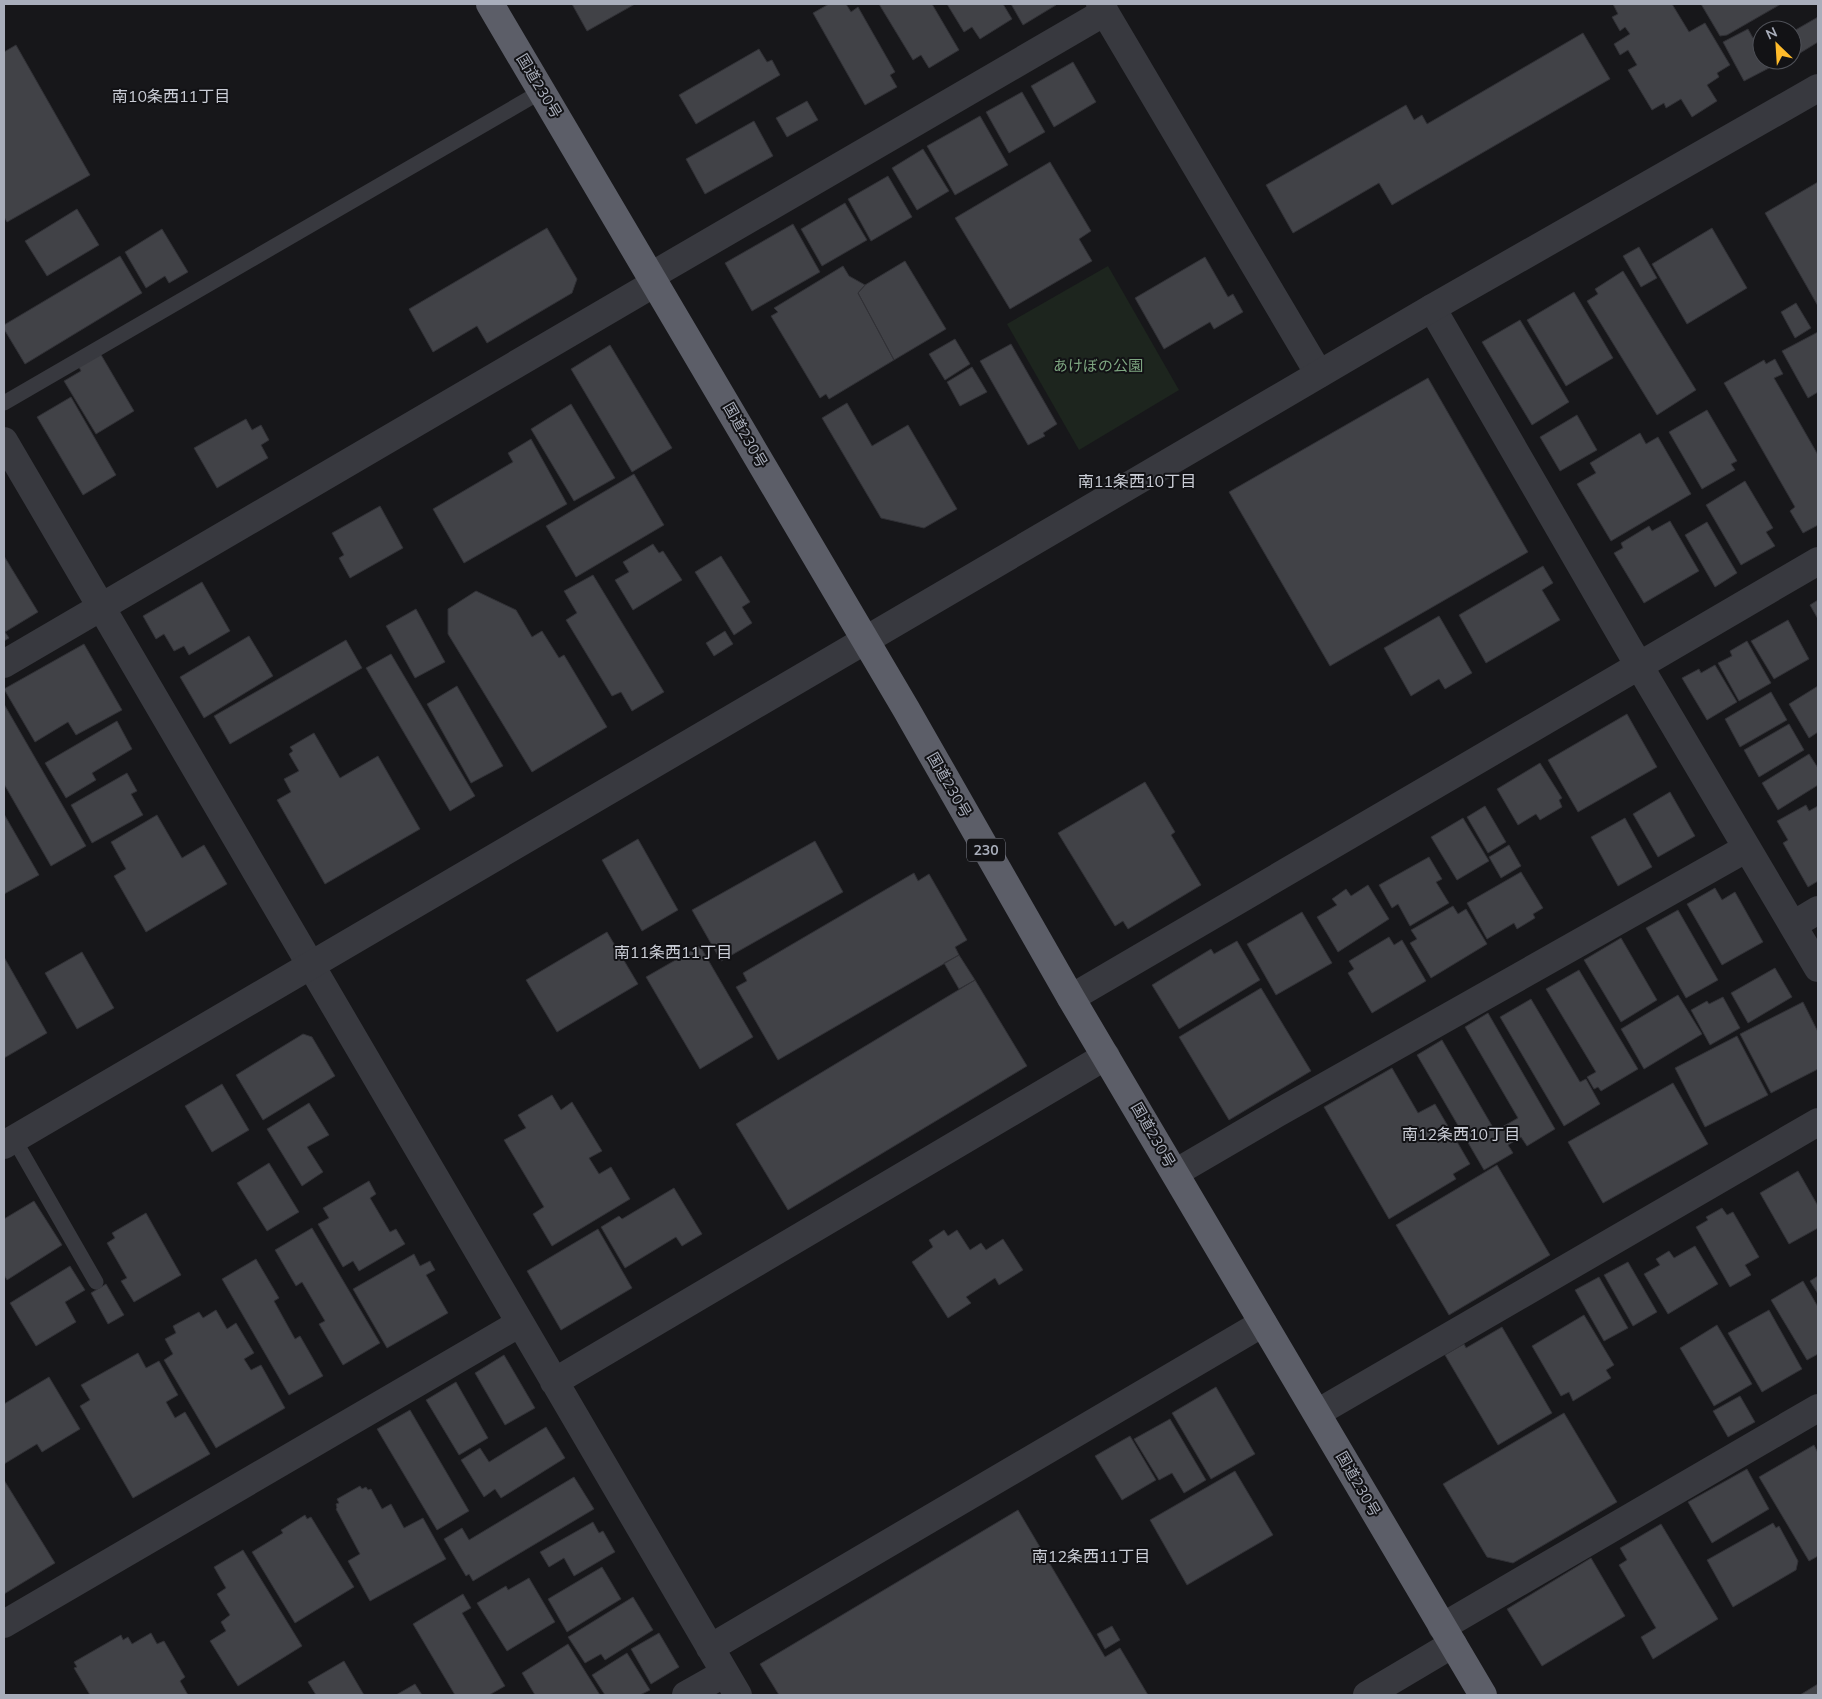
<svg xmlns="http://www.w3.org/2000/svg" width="1822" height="1699" font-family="Mulish,'Noto Sans JP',sans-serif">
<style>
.green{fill:#1d251e}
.building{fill:#414247;stroke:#313136}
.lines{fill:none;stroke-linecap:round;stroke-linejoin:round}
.service{stroke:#38393f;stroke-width:15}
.minor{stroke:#38393f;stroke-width:28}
.tertiary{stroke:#38393f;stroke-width:28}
.trunk{stroke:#5c5e68;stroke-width:28}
.labels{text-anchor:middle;stroke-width:4;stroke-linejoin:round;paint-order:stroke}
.shield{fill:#121215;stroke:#7c7f89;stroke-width:1}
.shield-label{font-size:14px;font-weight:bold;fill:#a9aebb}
.street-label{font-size:15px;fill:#a9aebb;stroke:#121215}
.park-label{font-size:15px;fill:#7ea781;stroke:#121215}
.neighbourhood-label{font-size:16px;fill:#cacdd6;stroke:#121215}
</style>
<rect width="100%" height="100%" fill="#17171a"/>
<!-- green -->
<path class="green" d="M 1108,266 L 1179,390 L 1079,450 L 1007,324 Z"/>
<!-- building -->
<path class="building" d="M 572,4 L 635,4 L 587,31 Z
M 829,4 L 846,4 L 851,12 L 858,7 L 895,72 L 890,75 L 897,87 L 865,105 L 813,13 Z
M 879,4 L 932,4 L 959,50 L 929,68 L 921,55 L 913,60 Z
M 947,4 L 1003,4 L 1012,19 L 980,39 L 972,27 L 964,32 Z
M 1011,4 L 1055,4 L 1056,5 L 1023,25 Z
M 1613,4 L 1672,4 L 1689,32 L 1705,23 L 1730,65 L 1717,73 L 1719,77 L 1707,85 L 1717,101 L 1692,117 L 1681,99 L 1666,108 L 1664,103 L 1652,110 L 1628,70 L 1637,65 L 1628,50 L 1620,55 L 1614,44 L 1630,34 L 1625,27 L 1620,31 L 1612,17 L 1618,14 Z
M 1701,4 L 1781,4 L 1727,35 L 1720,36 Z
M 1818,17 L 1818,42 L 1792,58 L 1792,32 Z
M 1748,29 L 1753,38 L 1761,34 L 1762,36 L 1762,60 L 1765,60 L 1769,68 L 1744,81 L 1723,42 Z
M 1583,33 L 1610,79 L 1392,205 L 1379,183 L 1293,233 L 1266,185 L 1406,105 L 1414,120 L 1422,115 L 1427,124 Z
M 16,45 L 90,175 L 7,222 L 4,217 L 4,52 Z
M 759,49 L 767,62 L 772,60 L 780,75 L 696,124 L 679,95 Z
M 1073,62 L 1096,102 L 1054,127 L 1031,86 Z
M 1022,92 L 1045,132 L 1009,153 L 986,112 Z
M 807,101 L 818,120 L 787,137 L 776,118 Z
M 980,116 L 1008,165 L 955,195 L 927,146 Z
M 754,121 L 773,156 L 705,194 L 686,159 Z
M 923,149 L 949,191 L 917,210 L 892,168 Z
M 1050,162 L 1091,231 L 1079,239 L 1092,261 L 1010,309 L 955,218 Z
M 888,176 L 912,217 L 871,241 L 848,199 Z
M 1818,182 L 1818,306 L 1765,213 Z
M 845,203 L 867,240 L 822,266 L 801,229 Z
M 77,209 L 99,245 L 47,276 L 25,241 Z
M 793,224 L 820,272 L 752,311 L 725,263 Z
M 547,228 L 577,279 L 572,293 L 487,343 L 477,326 L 433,352 L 409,309 Z
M 1712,228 L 1747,288 L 1687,324 L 1652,264 Z
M 162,229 L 188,272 L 169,283 L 165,276 L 146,288 L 125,252 Z
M 1639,247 L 1657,278 L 1641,287 L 1623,256 Z
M 120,256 L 142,293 L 25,364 L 4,329 L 4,325 Z
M 1205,257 L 1228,297 L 1233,294 L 1243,312 L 1214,329 L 1210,322 L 1164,349 L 1135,298 Z
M 905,261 L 946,329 L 894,360 L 858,293 L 865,285 Z
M 843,266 L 849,276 L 865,285 L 858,293 L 894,360 L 829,399 L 826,394 L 820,398 L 771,316 L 778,312 L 774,308 Z
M 1623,271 L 1696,390 L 1657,415 L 1587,301 L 1598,294 L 1595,289 Z
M 1574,292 L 1613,358 L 1566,386 L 1527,320 Z
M 1796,303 L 1811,328 L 1795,338 L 1781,312 Z
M 1520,320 L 1569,402 L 1532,425 L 1482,342 Z
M 1818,332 L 1818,392 L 1808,398 L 1782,351 Z
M 955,339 L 970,364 L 945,380 L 929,354 Z
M 1011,344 L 1057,424 L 1043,433 L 1045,436 L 1028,445 L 980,361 Z
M 610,345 L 672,448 L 632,472 L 571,369 Z
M 100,353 L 134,411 L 96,434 L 64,381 L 81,371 L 78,365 Z
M 1775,359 L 1783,374 L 1774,378 L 1818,455 L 1818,525 L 1803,533 L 1790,511 L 1795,507 L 1724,383 L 1764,360 L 1766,364 Z
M 972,367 L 987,392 L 960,406 L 947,382 Z
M 1428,378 L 1528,552 L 1330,666 L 1229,492 Z
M 71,397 L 116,475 L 83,495 L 37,417 Z
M 847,403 L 872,446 L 908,425 L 957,509 L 924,528 L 881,518 L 822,418 Z
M 571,404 L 615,478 L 574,501 L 531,429 Z
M 1707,410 L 1737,461 L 1731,464 L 1735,470 L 1702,489 L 1669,432 Z
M 1577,415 L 1597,450 L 1560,471 L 1540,437 Z
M 246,419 L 252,430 L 261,425 L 269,440 L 261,445 L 268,458 L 217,488 L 194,448 Z
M 1640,433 L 1646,444 L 1658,437 L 1691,494 L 1611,541 L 1577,484 L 1596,473 L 1590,463 Z
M 531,439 L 567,504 L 464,563 L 433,509 L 513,462 L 508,453 Z
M 634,474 L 664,525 L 576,577 L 546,526 Z
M 1745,481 L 1773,528 L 1766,532 L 1775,546 L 1741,565 L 1706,505 Z
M 380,506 L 403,548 L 350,578 L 339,558 L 344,555 L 332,533 Z
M 1670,521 L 1699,571 L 1644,603 L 1614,553 L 1623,548 L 1621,543 L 1649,526 L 1652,531 Z
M 1707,522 L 1737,573 L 1715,587 L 1685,535 Z
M 653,544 L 659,553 L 663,551 L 682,580 L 633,610 L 615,580 L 629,572 L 623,562 Z
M 4,556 L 38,612 L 5,632 L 9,638 L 4,641 Z
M 721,556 L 750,602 L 742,607 L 752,623 L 734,635 L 695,572 Z
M 1543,566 L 1553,583 L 1542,590 L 1560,620 L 1486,663 L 1459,615 Z
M 593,575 L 664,692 L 632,711 L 621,692 L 612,696 L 566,620 L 577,613 L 564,591 Z
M 202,582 L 230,631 L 189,655 L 184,646 L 174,651 L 164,634 L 156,639 L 143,616 Z
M 476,591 L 516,610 L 532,637 L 542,631 L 559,658 L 564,655 L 607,727 L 532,772 L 448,634 L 448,609 Z
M 1818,600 L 1818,619 L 1810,605 Z
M 416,609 L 445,662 L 415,678 L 386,626 Z
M 1439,616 L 1472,673 L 1445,689 L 1439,679 L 1411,696 L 1384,648 Z
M 1788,620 L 1809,659 L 1774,679 L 1751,641 Z
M 725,631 L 733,644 L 714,656 L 706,643 Z
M 249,636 L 273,676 L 204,718 L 180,677 Z
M 346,640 L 362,668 L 230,744 L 214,716 Z
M 1747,641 L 1771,683 L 1739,701 L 1718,663 L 1732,656 L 1730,651 Z
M 84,644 L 122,710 L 76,735 L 68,722 L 35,742 L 4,689 Z
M 391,654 L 475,796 L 450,811 L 366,668 Z
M 1715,665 L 1737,702 L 1707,720 L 1682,678 L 1699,669 L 1701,673 Z
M 457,686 L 503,766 L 471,783 L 427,704 Z
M 1818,686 L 1818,732 L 1809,738 L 1789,704 Z
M 1771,692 L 1787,720 L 1740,747 L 1725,719 Z
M 4,704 L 86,846 L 51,866 L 4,784 Z
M 1627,714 L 1657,767 L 1578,812 L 1548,760 Z
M 117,721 L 132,749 L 92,773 L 96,780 L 66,798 L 45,763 Z
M 1789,724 L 1804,750 L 1759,777 L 1744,750 Z
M 314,733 L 340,778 L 378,756 L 420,829 L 325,884 L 277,800 L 291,792 L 284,779 L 299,771 L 289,754 L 293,751 L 290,747 Z
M 1809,754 L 1818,768 L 1818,785 L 1778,810 L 1762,783 Z
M 1540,763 L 1562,798 L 1559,800 L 1562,807 L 1540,820 L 1536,814 L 1518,825 L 1497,789 Z
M 127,773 L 137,791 L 131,794 L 143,815 L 92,843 L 71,805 Z
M 1145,782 L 1175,832 L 1171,835 L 1201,885 L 1128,929 L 1123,921 L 1115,926 L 1058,833 Z
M 1670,792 L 1695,836 L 1658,857 L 1633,814 Z
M 1806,805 L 1809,811 L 1818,806 L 1818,881 L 1808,887 L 1783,843 L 1788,840 L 1777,821 Z
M 1485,806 L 1506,842 L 1488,853 L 1467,817 Z
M 4,814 L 39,875 L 4,894 Z
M 157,815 L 182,858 L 204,845 L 227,884 L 146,932 L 114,876 L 126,869 L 111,842 Z
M 1463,818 L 1489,861 L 1457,880 L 1431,837 Z
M 1625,818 L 1652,867 L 1618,886 L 1591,837 Z
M 638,839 L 678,910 L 642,931 L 602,860 Z
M 815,841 L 843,892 L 721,961 L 692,910 Z
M 1509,845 L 1521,866 L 1501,878 L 1489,857 Z
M 1429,857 L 1442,879 L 1436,882 L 1449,903 L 1410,926 L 1398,904 L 1392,908 L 1379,885 Z
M 1521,872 L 1543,908 L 1533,914 L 1535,918 L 1517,929 L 1514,923 L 1487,939 L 1467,903 Z
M 914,873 L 918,881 L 929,874 L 967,940 L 955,947 L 959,955 L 778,1060 L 736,987 L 747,981 L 743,973 Z
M 1368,885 L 1389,919 L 1338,952 L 1317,917 L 1337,905 L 1332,899 L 1346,889 L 1351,896 Z
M 1715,888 L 1722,900 L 1735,892 L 1763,942 L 1722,965 L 1687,904 Z
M 1453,906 L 1458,914 L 1466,909 L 1487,944 L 1431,978 L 1410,943 L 1417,939 L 1411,930 Z
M 1678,910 L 1718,980 L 1686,998 L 1646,928 Z
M 1302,912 L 1332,963 L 1276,995 L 1247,944 Z
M 607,932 L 638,984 L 557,1032 L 526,980 Z
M 1389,937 L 1394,945 L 1402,940 L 1426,981 L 1372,1013 L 1348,973 L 1354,969 L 1349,961 Z
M 1621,938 L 1657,1000 L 1621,1022 L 1584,960 Z
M 1237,941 L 1260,980 L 1179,1029 L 1152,985 L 1211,949 L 1214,954 Z
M 700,946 L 753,1037 L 700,1069 L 646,977 Z
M 82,952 L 114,1008 L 77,1029 L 45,973 Z
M 959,955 L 975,980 L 959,989 L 944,963 Z
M 4,957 L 47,1033 L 4,1058 Z
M 1775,968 L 1792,997 L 1748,1023 L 1731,993 Z
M 1579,970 L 1638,1069 L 1601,1091 L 1598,1087 L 1594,1089 L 1587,1077 L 1596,1072 L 1546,989 Z
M 975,980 L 1027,1066 L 788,1210 L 736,1124 Z
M 1261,988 L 1311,1071 L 1229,1120 L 1179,1037 Z
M 1678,995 L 1702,1034 L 1644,1069 L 1621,1029 Z
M 1723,997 L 1740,1028 L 1710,1045 L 1691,1010 L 1707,1001 L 1709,1004 Z
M 1531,999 L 1580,1082 L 1586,1079 L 1600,1104 L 1564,1126 L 1500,1017 Z
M 1803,1002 L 1818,1032 L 1818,1069 L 1771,1093 L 1740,1034 Z
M 1488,1013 L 1555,1129 L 1527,1146 L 1521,1137 L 1508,1145 L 1513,1153 L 1484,1170 L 1417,1055 L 1442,1040 L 1495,1131 L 1518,1118 L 1465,1027 Z
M 303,1034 L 312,1037 L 335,1076 L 263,1120 L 236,1075 Z
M 1737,1036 L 1768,1095 L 1705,1127 L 1675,1068 Z
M 1392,1068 L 1418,1113 L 1435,1104 L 1470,1164 L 1453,1174 L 1456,1179 L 1389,1219 L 1324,1107 Z
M 1673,1083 L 1708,1144 L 1603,1203 L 1568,1142 Z
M 222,1084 L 249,1130 L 212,1152 L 185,1106 Z
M 552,1095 L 561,1110 L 572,1102 L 602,1151 L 589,1158 L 599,1174 L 611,1167 L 630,1199 L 552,1246 L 533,1214 L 544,1207 L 504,1140 L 526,1128 L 518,1115 Z
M 309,1103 L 329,1135 L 307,1147 L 323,1172 L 302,1186 L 267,1129 Z
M 269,1163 L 299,1212 L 267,1231 L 237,1183 Z
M 1497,1165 L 1550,1255 L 1449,1315 L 1396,1225 Z
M 1798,1171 L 1818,1206 L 1818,1228 L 1789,1244 L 1760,1193 Z
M 369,1181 L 376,1194 L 370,1198 L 390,1232 L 396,1229 L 405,1244 L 359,1271 L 353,1261 L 343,1267 L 318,1224 L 329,1218 L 323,1208 Z
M 674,1188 L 702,1234 L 682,1246 L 676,1237 L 625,1268 L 601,1227 L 619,1216 L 622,1219 Z
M 34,1201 L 62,1245 L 7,1280 L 4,1275 L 4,1219 Z
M 1722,1208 L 1727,1215 L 1733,1212 L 1759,1257 L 1745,1265 L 1751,1275 L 1730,1287 L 1696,1227 L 1708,1220 L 1706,1217 Z
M 146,1213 L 181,1275 L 134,1302 L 121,1281 L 127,1278 L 107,1243 L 115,1238 L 112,1233 Z
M 312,1228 L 380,1343 L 343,1365 L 319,1324 L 325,1321 L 302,1282 L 296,1286 L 275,1250 Z
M 598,1229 L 632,1288 L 561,1330 L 527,1271 Z
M 944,1230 L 948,1236 L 957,1230 L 970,1250 L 981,1243 L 986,1250 L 1003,1239 L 1023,1270 L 999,1285 L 995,1278 L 966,1297 L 971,1303 L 948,1318 L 912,1262 L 933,1247 L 929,1240 Z
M 1695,1246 L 1718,1284 L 1668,1314 L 1644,1274 L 1660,1265 L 1656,1259 L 1669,1251 L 1674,1258 Z
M 414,1254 L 420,1266 L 430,1261 L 435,1270 L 426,1275 L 448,1313 L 387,1348 L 353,1289 Z
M 256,1259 L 279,1298 L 274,1301 L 295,1339 L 300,1336 L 323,1376 L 289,1395 L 222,1279 Z
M 1628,1262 L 1657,1312 L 1633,1326 L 1604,1275 Z
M 70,1266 L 85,1290 L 65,1302 L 76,1322 L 36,1346 L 10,1303 Z
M 1818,1276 L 1818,1294 L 1810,1281 Z
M 1599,1277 L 1628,1328 L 1604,1341 L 1575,1290 Z
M 1803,1281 L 1818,1307 L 1818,1354 L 1807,1360 L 1771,1300 Z
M 106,1284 L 124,1315 L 108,1324 L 91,1293 Z
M 216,1310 L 227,1329 L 236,1323 L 254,1353 L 244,1359 L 251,1370 L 261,1365 L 285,1408 L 216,1448 L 164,1360 L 173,1354 L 165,1339 L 176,1333 L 173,1326 L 199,1312 L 203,1318 Z
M 1769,1310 L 1802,1369 L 1762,1392 L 1728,1333 Z
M 1584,1315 L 1614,1365 L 1606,1370 L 1611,1378 L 1573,1401 L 1569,1392 L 1561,1396 L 1532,1346 Z
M 1717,1325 L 1752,1384 L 1714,1406 L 1680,1348 Z
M 1502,1327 L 1552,1413 L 1498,1445 L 1445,1355 L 1464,1344 L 1466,1348 Z
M 138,1353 L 146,1368 L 159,1361 L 178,1395 L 166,1402 L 175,1418 L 185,1412 L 210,1454 L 133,1498 L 80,1406 L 90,1400 L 81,1385 Z
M 504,1355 L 535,1408 L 505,1425 L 475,1373 Z
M 49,1377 L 80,1429 L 42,1452 L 37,1444 L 4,1464 L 4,1404 Z
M 456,1382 L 488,1438 L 459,1455 L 426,1400 Z
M 1216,1387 L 1255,1454 L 1211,1479 L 1172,1413 Z
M 1740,1396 L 1755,1422 L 1728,1437 L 1713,1411 Z
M 410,1410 L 469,1511 L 437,1530 L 377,1429 Z
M 1564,1413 L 1617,1502 L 1513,1563 L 1487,1557 L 1443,1484 Z
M 1170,1419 L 1206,1480 L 1184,1493 L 1172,1473 L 1159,1480 L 1134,1439 Z
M 546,1427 L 565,1458 L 501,1498 L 495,1489 L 484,1497 L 461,1460 L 480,1448 L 489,1462 Z
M 1130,1436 L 1156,1480 L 1122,1500 L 1095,1456 Z
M 1814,1445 L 1818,1453 L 1818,1556 L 1809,1561 L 1759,1477 Z
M 1747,1469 L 1769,1509 L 1712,1543 L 1688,1502 Z
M 1235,1471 L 1273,1535 L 1187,1585 L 1150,1520 Z
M 574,1477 L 594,1509 L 473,1581 L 469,1574 L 466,1576 L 444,1539 L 462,1528 L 469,1540 Z
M 4,1480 L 55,1563 L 4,1594 Z
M 360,1486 L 362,1489 L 366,1487 L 368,1490 L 371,1489 L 382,1509 L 391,1504 L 404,1528 L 423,1518 L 446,1559 L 370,1601 L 348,1561 L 360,1554 L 336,1509 L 337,1508 L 336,1504 L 339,1503 L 337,1499 Z
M 1018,1510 L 1105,1657 L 1120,1648 L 1148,1695 L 779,1695 L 760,1664 Z
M 305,1515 L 307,1519 L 311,1517 L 354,1587 L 295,1623 L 252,1552 L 283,1533 L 281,1530 Z
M 593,1522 L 599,1533 L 603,1531 L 615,1552 L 574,1576 L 564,1558 L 549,1567 L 540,1552 Z
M 1773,1523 L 1776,1528 L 1779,1526 L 1798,1561 L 1796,1570 L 1733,1607 L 1707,1560 Z
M 1661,1524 L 1718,1619 L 1653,1659 L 1641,1637 L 1656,1628 L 1619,1565 L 1627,1560 L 1620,1548 Z
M 243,1550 L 302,1646 L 238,1686 L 210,1641 L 226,1631 L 221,1622 L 230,1615 L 217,1594 L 226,1588 L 214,1567 Z
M 1591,1558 L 1625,1616 L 1542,1666 L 1507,1609 Z
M 602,1567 L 621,1599 L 567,1632 L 548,1599 Z
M 529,1578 L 555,1622 L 507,1651 L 477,1603 L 506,1586 L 508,1590 Z
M 463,1594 L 471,1608 L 462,1613 L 505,1686 L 489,1695 L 455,1695 L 413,1624 Z
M 633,1597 L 653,1630 L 605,1660 L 601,1654 L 585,1663 L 568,1637 Z
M 1112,1626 L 1120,1640 L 1105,1649 L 1097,1634 Z
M 151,1633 L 157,1644 L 164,1641 L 185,1677 L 180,1681 L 188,1695 L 90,1695 L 74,1668 L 77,1667 L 74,1662 L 121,1635 L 123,1640 L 128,1637 L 132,1644 Z
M 659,1633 L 679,1667 L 651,1684 L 631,1649 Z
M 568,1644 L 600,1695 L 535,1695 L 522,1673 Z
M 627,1653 L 650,1690 L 640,1695 L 605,1695 L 592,1675 Z
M 344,1661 L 364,1695 L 316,1695 L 308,1682 Z
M 415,1684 L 422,1695 L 396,1695 Z
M 1818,1684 L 1818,1695 L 1800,1695 Z"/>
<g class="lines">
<!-- service -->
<path class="service" d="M 4,403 L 542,91
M 14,1139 L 96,1282"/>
<!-- minor -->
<path class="minor" d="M 1100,4 L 1319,374
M 651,276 L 1105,12
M 1432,308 L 1628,647 L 1818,968
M 4,441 L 738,1695
M 4,664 L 655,283
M 1793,925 L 1818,910
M 1071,998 L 1818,561
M 1175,1173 L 1276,1114 L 1747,848
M 554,1382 L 1106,1056
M 1317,1413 L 1818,1122
M 4,1624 L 520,1323
M 1442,1627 L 1818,1408
M 710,1648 L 1263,1323
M 686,1695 L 725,1673
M 1367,1695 L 1453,1644"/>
<!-- tertiary -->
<path class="tertiary" d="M 4,1145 L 1432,308 L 1818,88"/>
<!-- trunk -->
<path class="trunk" d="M 490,4 L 906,709 L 1071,998 L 1483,1695"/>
</g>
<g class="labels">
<!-- shield labels -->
<rect class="shield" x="967" y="838.5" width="38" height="23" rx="4"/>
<g class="shield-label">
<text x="986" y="855">230</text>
</g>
<!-- street labels -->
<g class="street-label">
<text transform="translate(539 86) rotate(59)" y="5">国道230号</text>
<text transform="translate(745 435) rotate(60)" y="5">国道230号</text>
<text transform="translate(949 785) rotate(60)" y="5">国道230号</text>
<text transform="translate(1153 1135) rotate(60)" y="5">国道230号</text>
<text transform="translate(1358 1484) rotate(60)" y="5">国道230号</text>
</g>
<!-- park labels -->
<g class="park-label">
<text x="1098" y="371">あけぼの公園</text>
</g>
<!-- neighbourhood labels -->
<g class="neighbourhood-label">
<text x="171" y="102">南10条西11丁目</text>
<text x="1137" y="487">南11条西10丁目</text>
<text x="673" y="958">南11条西11丁目</text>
<text x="1461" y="1140">南12条西10丁目</text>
<text x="1091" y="1562">南12条西11丁目</text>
</g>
</g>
<!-- border -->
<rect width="1822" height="1699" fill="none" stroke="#a9aebb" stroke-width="10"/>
<!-- north arrow -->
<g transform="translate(1777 45) rotate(335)"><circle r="24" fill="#121215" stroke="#4e5057"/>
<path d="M0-4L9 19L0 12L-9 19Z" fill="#ffbb2a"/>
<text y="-8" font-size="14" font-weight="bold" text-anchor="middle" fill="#a9aebb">N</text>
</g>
</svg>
